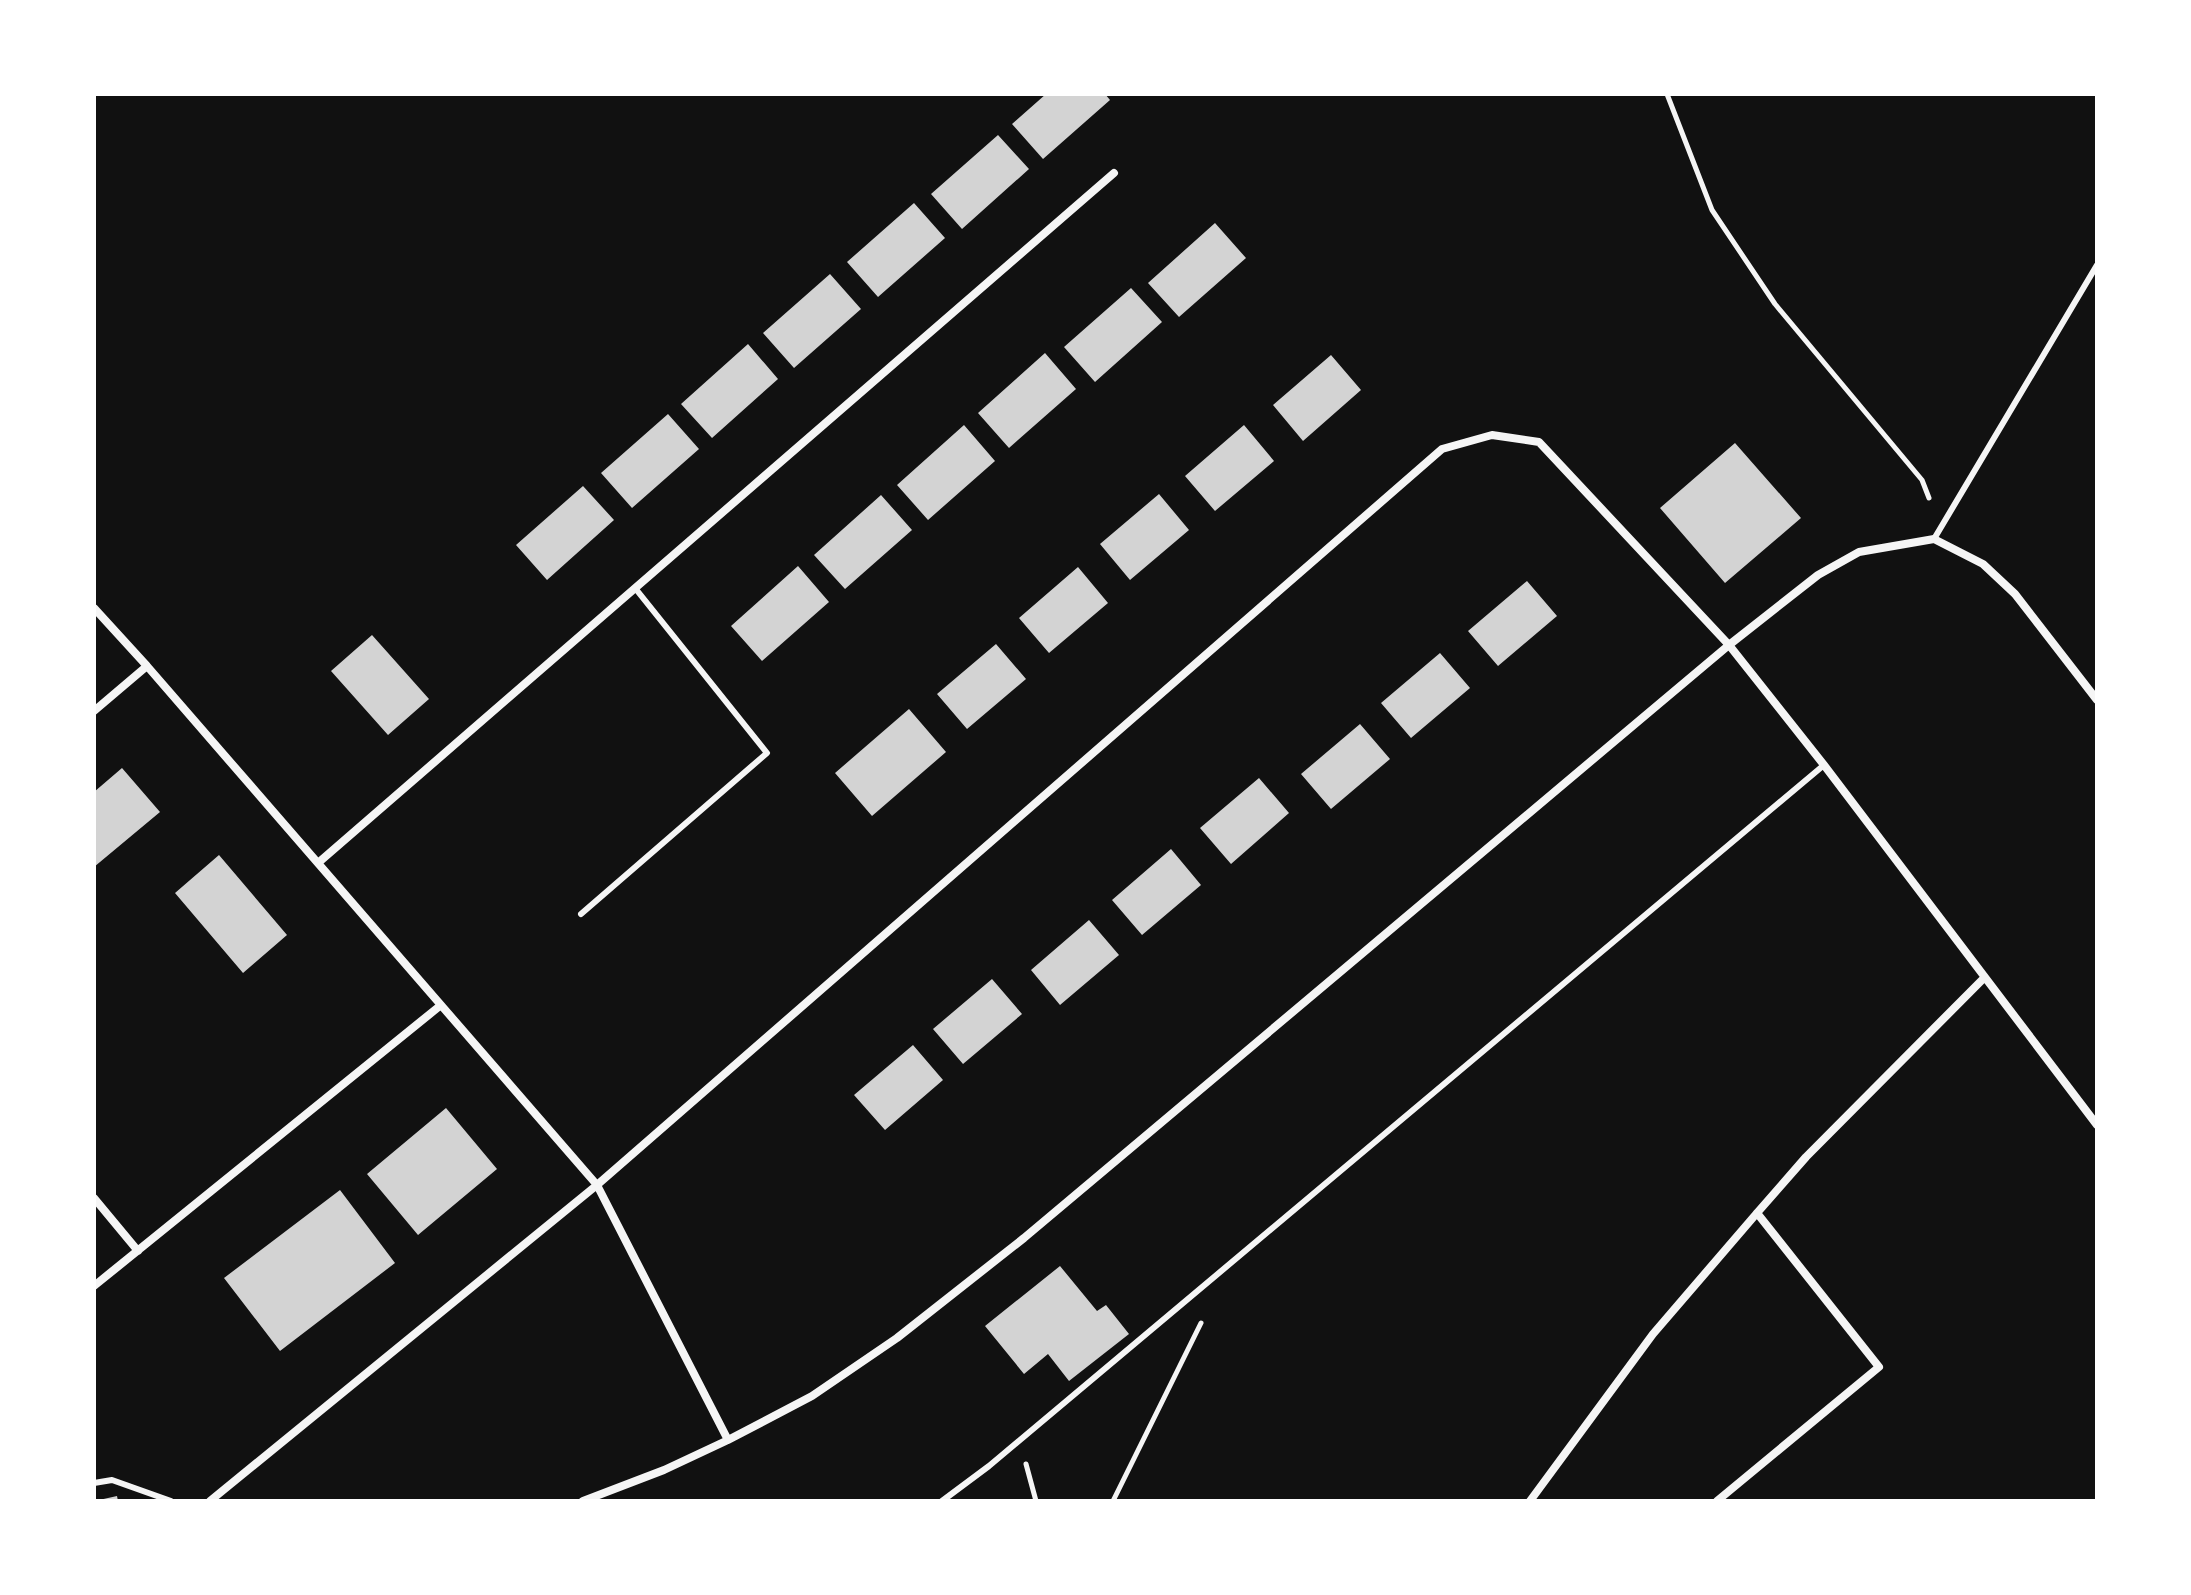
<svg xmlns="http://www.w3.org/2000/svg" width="2191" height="1595" font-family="'IBM Plex Sans',sans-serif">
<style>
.building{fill:#d3d3d3}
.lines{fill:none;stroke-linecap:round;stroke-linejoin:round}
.path{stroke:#f5f5f5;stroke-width:5}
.service{stroke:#f5f5f5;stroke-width:6}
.minor{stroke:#f5f5f5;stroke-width:8}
</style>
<rect width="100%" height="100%" fill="#111"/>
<!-- building -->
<path class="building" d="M 1046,94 L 1105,94 L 1110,100 L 1043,159 L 1012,124 Z
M 998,135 L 1029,169 L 962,229 L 931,194 Z
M 914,203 L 945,238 L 878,297 L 847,262 Z
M 1215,223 L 1246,258 L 1179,317 L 1148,283 Z
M 830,274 L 861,309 L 794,368 L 763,333 Z
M 1131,288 L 1162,322 L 1095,382 L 1064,347 Z
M 748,344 L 778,379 L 712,438 L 681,404 Z
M 1045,353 L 1076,389 L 1009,448 L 978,413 Z
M 1331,355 L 1361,390 L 1303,441 L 1273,405 Z
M 668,414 L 699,449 L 632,508 L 601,473 Z
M 964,425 L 995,461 L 928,520 L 897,485 Z
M 1244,425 L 1274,461 L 1215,511 L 1185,476 Z
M 1735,443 L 1801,518 L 1725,583 L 1660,508 Z
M 583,486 L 614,520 L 547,580 L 516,545 Z
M 1159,494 L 1189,530 L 1130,580 L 1100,544 Z
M 881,495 L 912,530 L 845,589 L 814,555 Z
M 798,566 L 829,602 L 762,661 L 731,626 Z
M 1078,567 L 1108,603 L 1049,653 L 1019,618 Z
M 1527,581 L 1557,616 L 1498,666 L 1468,631 Z
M 372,635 L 429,699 L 388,735 L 331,671 Z
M 996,644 L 1026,679 L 967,729 L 937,694 Z
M 1440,653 L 1470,688 L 1411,738 L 1381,703 Z
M 909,709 L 946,752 L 872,816 L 835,773 Z
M 1360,724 L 1390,759 L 1331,809 L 1301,774 Z
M 122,768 L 160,812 L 94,867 L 94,792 Z
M 1259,778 L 1289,813 L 1231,864 L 1200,828 Z
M 1171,849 L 1201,885 L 1142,935 L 1112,900 Z
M 219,855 L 287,935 L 243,973 L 175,893 Z
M 1089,920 L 1119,955 L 1060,1005 L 1031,970 Z
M 992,979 L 1022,1014 L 963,1064 L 933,1029 Z
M 913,1045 L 943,1080 L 885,1130 L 854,1095 Z
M 446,1108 L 497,1169 L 418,1235 L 367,1174 Z
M 340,1190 L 395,1263 L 280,1351 L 224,1278 Z
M 1060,1266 L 1097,1311 L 1106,1305 L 1129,1334 L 1069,1381 L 1048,1354 L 1024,1374 L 985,1326 Z
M 117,1496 L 118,1501 L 99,1501 L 99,1500 Z"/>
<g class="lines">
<!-- path -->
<path class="path" d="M 1667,94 L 1712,210 L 1775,304 L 1922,480 L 1929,498
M 1026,1464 L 1036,1501
M 1113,1501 L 1201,1323"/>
<!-- service -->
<path class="service" d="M 1934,539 L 2097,265
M 581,914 L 767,753 L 635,588
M 94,1483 L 112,1480 L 171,1501
M 942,1501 L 989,1466 L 1824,765"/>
<!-- minor -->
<path class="minor" d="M 94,608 L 147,666 L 597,1185 L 728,1440
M 94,711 L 147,666
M 318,863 L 1114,173
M 94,1198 L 138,1251
M 94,1286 L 441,1005
M 210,1501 L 597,1185 L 1442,449 L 1492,435 L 1539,442 L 1729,645 L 1824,765 L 2097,1125
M 583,1501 L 664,1470 L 728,1440 L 812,1396 L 897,1338 L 1024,1238 L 1729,645 L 1818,575 L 1859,552 L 1934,539 L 1983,564 L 2015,594 L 2097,700
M 1530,1501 L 1653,1334 L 1757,1213 L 1806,1157 L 1984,978
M 1717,1501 L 1879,1367 L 1757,1213"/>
</g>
<!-- border -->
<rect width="2191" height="1595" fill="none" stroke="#ffffff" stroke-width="192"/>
</svg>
